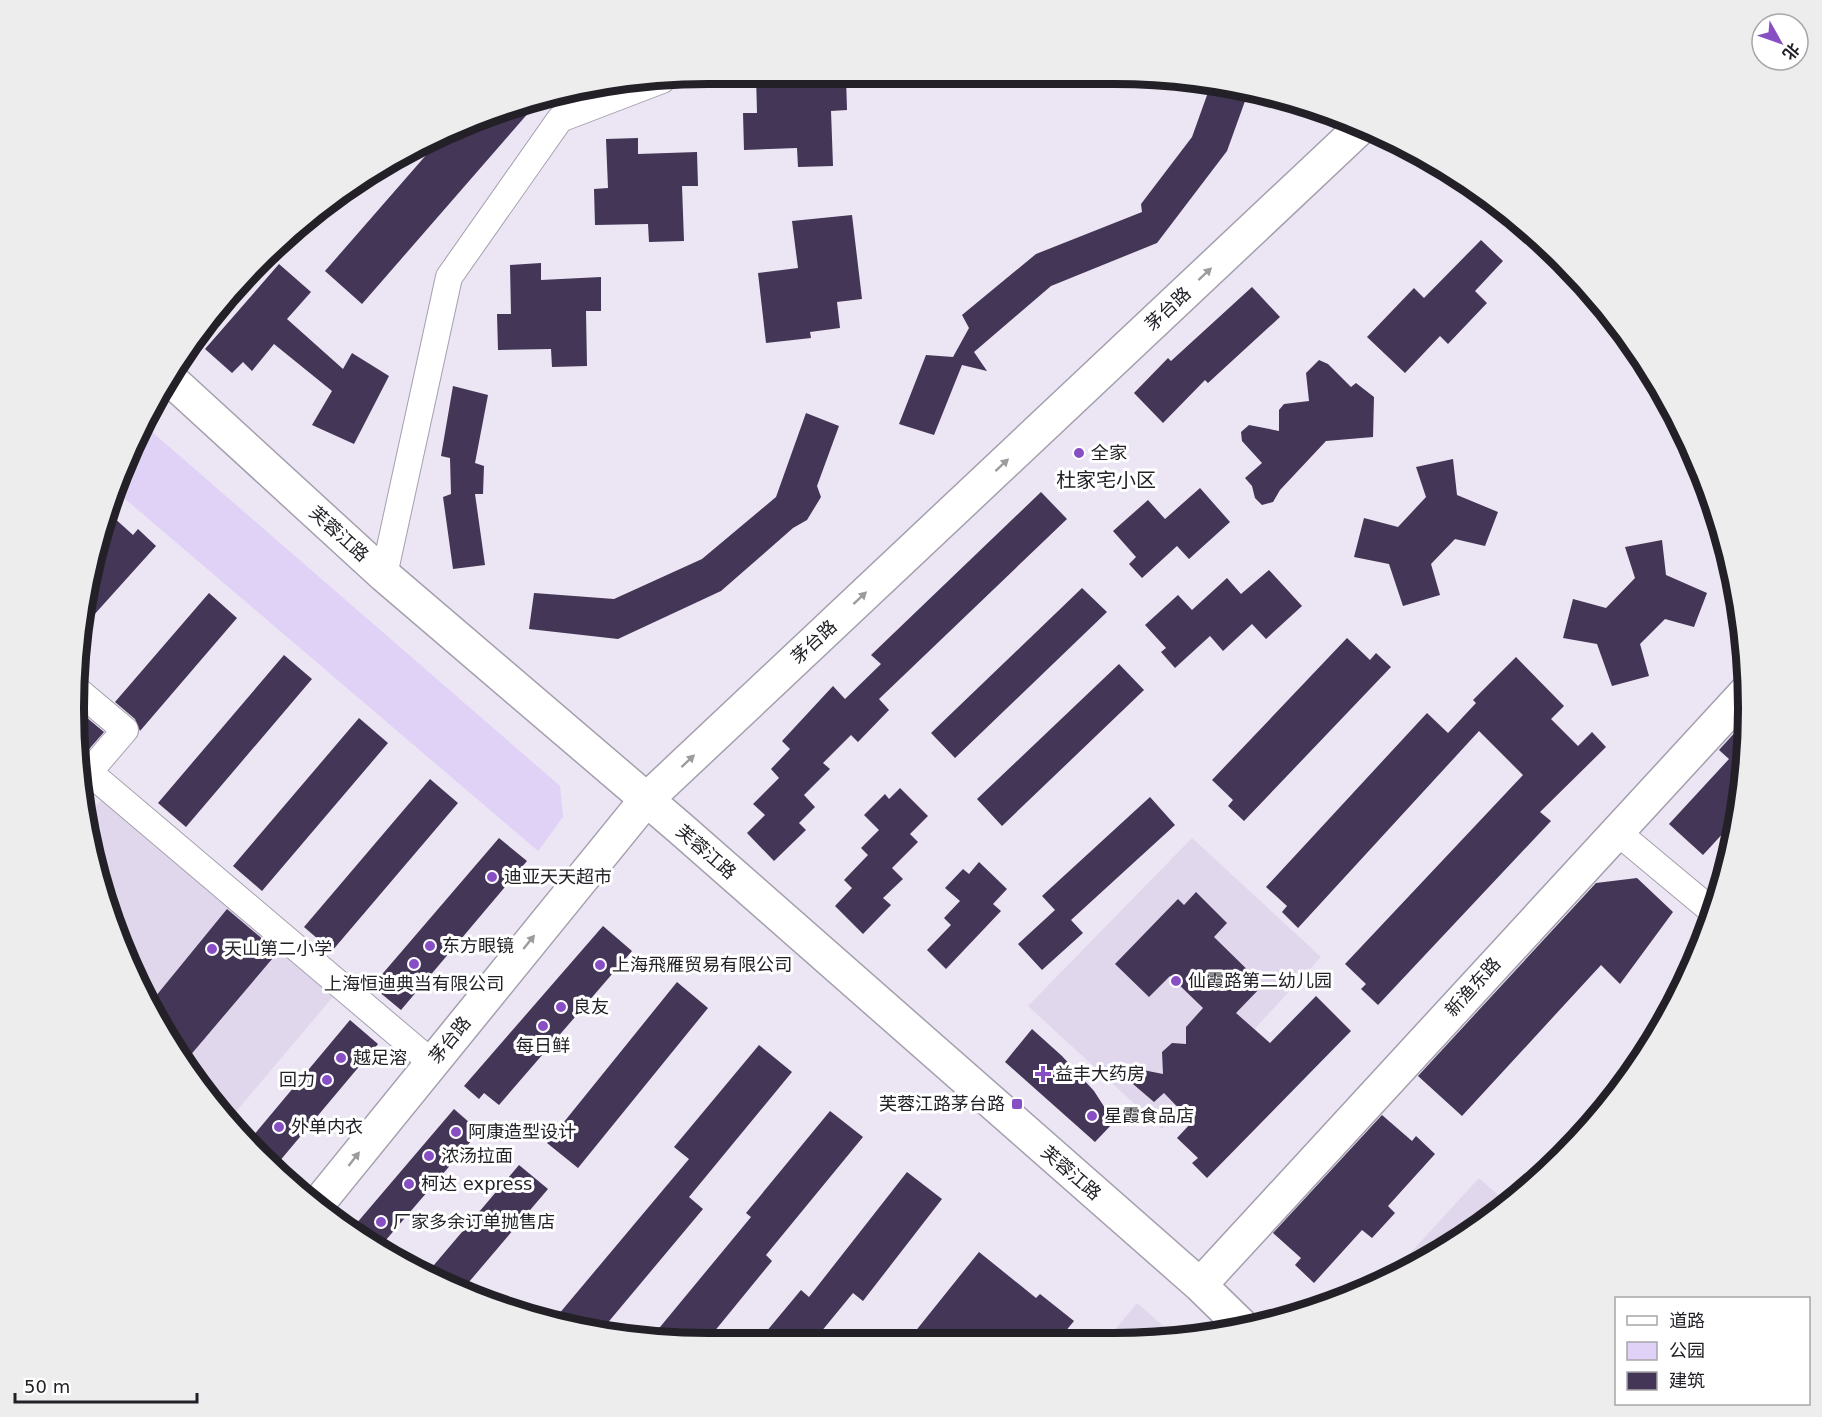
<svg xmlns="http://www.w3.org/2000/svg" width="1822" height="1417" font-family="'DejaVu Sans','Noto Sans SC',sans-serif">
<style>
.built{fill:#e0d7ed}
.park{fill:#e0d1f7}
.building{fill:#443656}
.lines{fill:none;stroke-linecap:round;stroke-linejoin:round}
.street-casing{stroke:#a49fad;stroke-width:28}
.secondary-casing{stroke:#a49fad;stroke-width:36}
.street{stroke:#fff;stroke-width:26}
.secondary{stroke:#fff;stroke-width:33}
.oneway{fill:#9c9b9e}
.poi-dot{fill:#884fc5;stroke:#fff;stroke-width:2}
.labels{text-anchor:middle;stroke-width:6;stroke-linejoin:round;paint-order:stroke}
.street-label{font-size:18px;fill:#232127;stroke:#fff}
.poi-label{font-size:18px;fill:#232127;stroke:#fff;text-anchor:start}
.neighbourhood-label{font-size:20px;fill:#232127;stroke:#fff}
.rim{fill:none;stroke:#232127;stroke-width:8}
</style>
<rect width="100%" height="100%" fill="#ebe5f4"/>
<!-- built -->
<path class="built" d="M 110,790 L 342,986 L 229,1120 L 180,1061 L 107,912 L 85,819 Z
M 1192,838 L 1321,957 L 1162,1129 L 1028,1006 Z
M 1479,1178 L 1507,1203 L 1466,1237 L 1392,1273 Z
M 1137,1303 L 1177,1338 L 1108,1338 Z"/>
<!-- park -->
<path class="park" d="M 144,425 L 560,786 L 563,817 L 538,851 L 117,492 Z"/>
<!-- building -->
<path class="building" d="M 756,74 L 787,74 L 787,79 L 846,77 L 847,110 L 831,111 L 833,166 L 798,167 L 797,148 L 744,150 L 743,113 L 757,113 Z
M 1211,84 L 1249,90 L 1227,151 L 1157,243 L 1051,286 L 974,352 L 987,371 L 962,365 L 934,435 L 899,424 L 926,355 L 953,357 L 969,328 L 962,315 L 1036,254 L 1142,212 L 1141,204 L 1192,137 Z
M 544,95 L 362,304 L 325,271 L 441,138 Z
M 638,138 L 638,154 L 697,152 L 698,186 L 682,186 L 684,241 L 649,242 L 648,224 L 595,225 L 594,189 L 608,188 L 606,139 Z
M 852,215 L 862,299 L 837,302 L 840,328 L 810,332 L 811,338 L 766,343 L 758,273 L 798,268 L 792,221 Z
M 1481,240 L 1503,261 L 1475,291 L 1487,303 L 1448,344 L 1440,336 L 1405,373 L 1367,337 L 1414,288 L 1424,298 Z
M 541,263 L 541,280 L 601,277 L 601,311 L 586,311 L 587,366 L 552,367 L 551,349 L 498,350 L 497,314 L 511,314 L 510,265 Z
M 279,264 L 311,292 L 287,319 L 343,369 L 352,353 L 389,376 L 354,444 L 312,425 L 332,391 L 274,344 L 252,371 L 243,362 L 232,373 L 205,349 Z
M 1252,287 L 1280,317 L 1208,383 L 1205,380 L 1163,423 L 1134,393 L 1168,358 L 1171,361 Z
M 1319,360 L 1328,364 L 1351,387 L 1356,383 L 1374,397 L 1373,437 L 1326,441 L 1280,490 L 1273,502 L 1262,505 L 1255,498 L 1252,486 L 1245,478 L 1262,463 L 1242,441 L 1241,432 L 1249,425 L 1279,431 L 1279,410 L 1284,404 L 1309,401 L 1306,373 Z
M 453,386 L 488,395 L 475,463 L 484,466 L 483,494 L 475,494 L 485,565 L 453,569 L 443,497 L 451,494 L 450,458 L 441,456 Z
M 806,413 L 839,426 L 817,486 L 821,497 L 807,520 L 793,528 L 721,591 L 618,639 L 529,629 L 534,593 L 614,599 L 702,559 L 776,497 Z
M 1453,459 L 1457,495 L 1498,512 L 1485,546 L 1455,539 L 1431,564 L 1440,595 L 1403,606 L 1389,564 L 1354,557 L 1364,518 L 1398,527 L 1426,497 L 1416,467 Z
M 1200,488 L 1230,522 L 1189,559 L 1177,546 L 1142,578 L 1129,564 L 1136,557 L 1113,531 L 1148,500 L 1165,519 Z
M 1041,492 L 1067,519 L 879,699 L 889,710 L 858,742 L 851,735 L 823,763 L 830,769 L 804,795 L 815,807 L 799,823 L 806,830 L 774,861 L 747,833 L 765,815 L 753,804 L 779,778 L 771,769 L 790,749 L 782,741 L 833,686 L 845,699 L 881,664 L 871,655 Z
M 112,516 L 133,535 L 138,529 L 156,546 L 84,626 L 95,544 L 102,527 Z
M 1662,540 L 1666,575 L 1707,593 L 1694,627 L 1665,619 L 1640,644 L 1649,676 L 1612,686 L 1597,644 L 1563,638 L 1573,599 L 1606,608 L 1635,578 L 1625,547 Z
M 1269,570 L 1302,606 L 1266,639 L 1252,624 L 1223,651 L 1210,636 L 1175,668 L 1161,652 L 1166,648 L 1145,625 L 1178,595 L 1192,610 L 1227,578 L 1241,594 Z
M 1082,588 L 1107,612 L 955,758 L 931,733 Z
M 209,593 L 237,618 L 140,731 L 135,719 L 115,702 Z
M 1347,638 L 1370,660 L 1376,653 L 1391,667 L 1244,821 L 1228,806 L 1233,800 L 1212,780 Z
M 284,655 L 312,679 L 186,827 L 158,803 Z
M 1516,657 L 1564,706 L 1551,719 L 1578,746 L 1592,732 L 1606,747 L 1540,812 L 1551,821 L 1378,1005 L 1361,989 L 1366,984 L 1345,964 L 1523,775 L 1479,731 L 1298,928 L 1282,912 L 1287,906 L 1266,887 L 1427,713 L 1448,733 L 1476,703 L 1473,700 Z
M 1119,664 L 1144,690 L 1002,826 L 977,799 Z
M 74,707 L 104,732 L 77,763 L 74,709 Z
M 359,718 L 388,743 L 262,891 L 233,866 Z
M 1748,718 L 1738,817 L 1703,855 L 1669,824 L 1729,759 L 1719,750 Z
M 430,779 L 458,803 L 332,951 L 304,927 Z
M 900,788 L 928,816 L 910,834 L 918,842 L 892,868 L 903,879 L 883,898 L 891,905 L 863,934 L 835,906 L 852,888 L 844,880 L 868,855 L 861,848 L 879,830 L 864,815 L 885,794 L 889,799 Z
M 1150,797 L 1175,825 L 1071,920 L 1083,933 L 1042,970 L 1018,944 L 1055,910 L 1042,896 Z
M 499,838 L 527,861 L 401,1010 L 372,986 Z
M 979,862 L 1007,889 L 993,904 L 1001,911 L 946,969 L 927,950 L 951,925 L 944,918 L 960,901 L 945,888 L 963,869 L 969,874 Z
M 1637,878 L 1673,912 L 1620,984 L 1601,965 L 1462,1116 L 1418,1076 L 1596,883 Z
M 1196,892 L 1227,923 L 1214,937 L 1263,985 L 1236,1013 L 1270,1043 L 1316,996 L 1351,1031 L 1207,1178 L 1192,1163 L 1198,1158 L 1177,1138 L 1192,1122 L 1164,1093 L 1154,1102 L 1133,1084 L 1143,1070 L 1163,1074 L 1162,1052 L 1172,1043 L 1186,1044 L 1186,1027 L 1203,1008 L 1170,976 L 1149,997 L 1115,964 L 1178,899 L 1184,905 Z
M 227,909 L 278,952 L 183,1064 L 151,1002 Z
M 603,926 L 632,951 L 499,1105 L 484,1093 L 479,1099 L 464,1086 Z
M 677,982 L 708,1008 L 578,1168 L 547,1143 Z
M 350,1020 L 378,1044 L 273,1169 L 247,1143 Z
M 1032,1029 L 1062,1056 L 1094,1091 L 1114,1122 L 1095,1142 L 1005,1062 Z
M 759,1045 L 792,1072 L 689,1197 L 703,1209 L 600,1332 L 553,1321 L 689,1159 L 674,1147 Z
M 454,1109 L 478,1130 L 478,1133 L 379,1248 L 356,1237 L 350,1231 Z
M 830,1111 L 863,1137 L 766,1255 L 772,1261 L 709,1338 L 651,1338 L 751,1217 L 746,1213 Z
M 1382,1115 L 1412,1141 L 1416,1136 L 1435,1154 L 1388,1206 L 1395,1213 L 1372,1238 L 1362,1230 L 1314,1283 L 1295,1265 L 1301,1258 L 1273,1233 Z
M 519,1165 L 548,1189 L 463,1289 L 428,1272 Z
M 907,1172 L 942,1199 L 863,1301 L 853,1293 L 816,1338 L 761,1338 L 801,1290 L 809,1297 Z
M 979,1252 L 1036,1298 L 1040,1294 L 1074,1321 L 1060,1338 L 910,1338 Z"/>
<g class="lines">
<!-- street casing -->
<g class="street-casing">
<path id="street" d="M 384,575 L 449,277 L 560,119 L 662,80
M 76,689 L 125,730 L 89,772 L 431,1062
M 1616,831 L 1712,911"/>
</g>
<!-- secondary casing -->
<g class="secondary-casing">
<path id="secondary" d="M 169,378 L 384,575 L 680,828 L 1200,1285 L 1243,1327
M 317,1205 L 645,801 L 1361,127
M 1200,1285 L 1747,691"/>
</g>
<!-- street -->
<use href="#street" class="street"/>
<!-- secondary -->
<use href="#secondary" class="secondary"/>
</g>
<!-- one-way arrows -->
<defs><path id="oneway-solid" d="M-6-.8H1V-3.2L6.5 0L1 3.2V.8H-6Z" transform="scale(1.5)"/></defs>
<g class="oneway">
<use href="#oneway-solid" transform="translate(1205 274) rotate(-43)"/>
<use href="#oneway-solid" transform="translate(1002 465) rotate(-43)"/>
<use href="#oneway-solid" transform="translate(860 598) rotate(-43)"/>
<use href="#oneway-solid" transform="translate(688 761) rotate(-43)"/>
<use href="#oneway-solid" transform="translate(529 942) rotate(-51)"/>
<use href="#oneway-solid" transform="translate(354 1159) rotate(-52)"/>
</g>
<!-- markers -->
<g class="poi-dot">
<circle cx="1079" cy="453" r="6"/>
<circle cx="492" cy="877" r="6"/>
<circle cx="430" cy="946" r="6"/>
<circle cx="212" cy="949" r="6"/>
<circle cx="414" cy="964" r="6"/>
<circle cx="600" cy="965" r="6"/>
<circle cx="1176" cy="981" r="6"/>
<circle cx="561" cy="1007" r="6"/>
<circle cx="543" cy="1026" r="6"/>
<circle cx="341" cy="1058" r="6"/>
<path d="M1040 1065h6v6h6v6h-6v6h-6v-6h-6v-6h6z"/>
<circle cx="327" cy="1080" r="6"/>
<rect x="1011" y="1098" width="12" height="12" rx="3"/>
<circle cx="1092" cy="1116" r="6"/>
<circle cx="279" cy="1127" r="6"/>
<circle cx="456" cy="1132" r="6"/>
<circle cx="429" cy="1156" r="6"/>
<circle cx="409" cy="1184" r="6"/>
<circle cx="381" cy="1222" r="6"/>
</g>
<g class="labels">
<!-- street labels -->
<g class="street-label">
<text transform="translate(1168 309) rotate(-43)" y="6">茅台路</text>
<text transform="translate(339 534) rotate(42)" y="6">芙蓉江路</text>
<text transform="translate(814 642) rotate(-43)" y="6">茅台路</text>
<text transform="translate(706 852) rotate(41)" y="6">芙蓉江路</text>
<text transform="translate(1473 987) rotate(-48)" y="6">新渔东路</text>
<text transform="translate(450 1040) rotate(-51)" y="6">茅台路</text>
<text transform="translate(1071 1173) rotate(41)" y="6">芙蓉江路</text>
</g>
<!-- poi labels -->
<g class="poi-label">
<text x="1091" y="459">全家</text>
<text x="504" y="883">迪亚天天超市</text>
<text x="442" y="952">东方眼镜</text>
<text x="224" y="955">天山第二小学</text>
<text x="612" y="971">上海飛雁贸易有限公司</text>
<text x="1188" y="987">仙霞路第二幼儿园</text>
<text x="414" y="990" text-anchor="middle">上海恒迪典当有限公司</text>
<text x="573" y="1013">良友</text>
<text x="543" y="1052" text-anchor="middle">每日鲜</text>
<text x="353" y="1064">越足溶</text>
<text x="1055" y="1080">益丰大药房</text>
<text x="315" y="1086" text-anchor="end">回力</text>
<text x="1005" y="1110" text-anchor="end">芙蓉江路茅台路</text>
<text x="1104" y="1122">星霞食品店</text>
<text x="291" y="1133">外单内衣</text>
<text x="468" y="1138">阿康造型设计</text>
<text x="441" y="1162">浓汤拉面</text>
<text x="421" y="1190">柯达 express</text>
<text x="393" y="1228">厂家多余订单抛售店</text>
</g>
<!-- neighbourhood labels -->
<g class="neighbourhood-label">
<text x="1106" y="487">杜家宅小区</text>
</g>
</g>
<!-- crop -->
<path d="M0 0H1822V1417H0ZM708 84H1114A624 624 0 0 1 1738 708V709A624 624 0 0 1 1114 1333H708A624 624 0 0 1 84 709V708A624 624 0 0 1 708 84Z" fill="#ededee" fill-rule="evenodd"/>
<path class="rim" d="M708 84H1114A624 624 0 0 1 1738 708V709A624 624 0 0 1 1114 1333H708A624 624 0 0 1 84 709V708A624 624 0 0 1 708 84Z"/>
<!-- legend -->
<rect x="1615" y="1297" width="195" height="108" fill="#ffffff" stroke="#a7a6a9" stroke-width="1.5"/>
<rect x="1627" y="1316" width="30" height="9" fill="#ffffff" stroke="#a7a6a9" stroke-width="1.5"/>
<text x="1669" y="1327" font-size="18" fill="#232127">道路</text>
<rect x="1627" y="1342" width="30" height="18" fill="#e0d1f7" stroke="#a7a6a9" stroke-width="1.5"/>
<text x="1669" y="1357" font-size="18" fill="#232127">公园</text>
<rect x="1627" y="1372" width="30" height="18" fill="#443656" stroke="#a7a6a9" stroke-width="1.5"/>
<text x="1669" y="1387" font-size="18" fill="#232127">建筑</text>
<!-- north arrow -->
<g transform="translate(1780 42) rotate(130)"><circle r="28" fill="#ffffff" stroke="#a7a6a9" stroke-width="1.5"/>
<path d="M0-4.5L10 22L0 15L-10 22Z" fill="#884fc5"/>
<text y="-9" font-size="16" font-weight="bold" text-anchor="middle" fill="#232127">北</text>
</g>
<!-- scale -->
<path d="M15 1393v9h182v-9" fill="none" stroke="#232127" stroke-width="3"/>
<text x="24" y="1393" font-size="18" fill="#232127" stroke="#ffffff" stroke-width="4.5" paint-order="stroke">50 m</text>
</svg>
